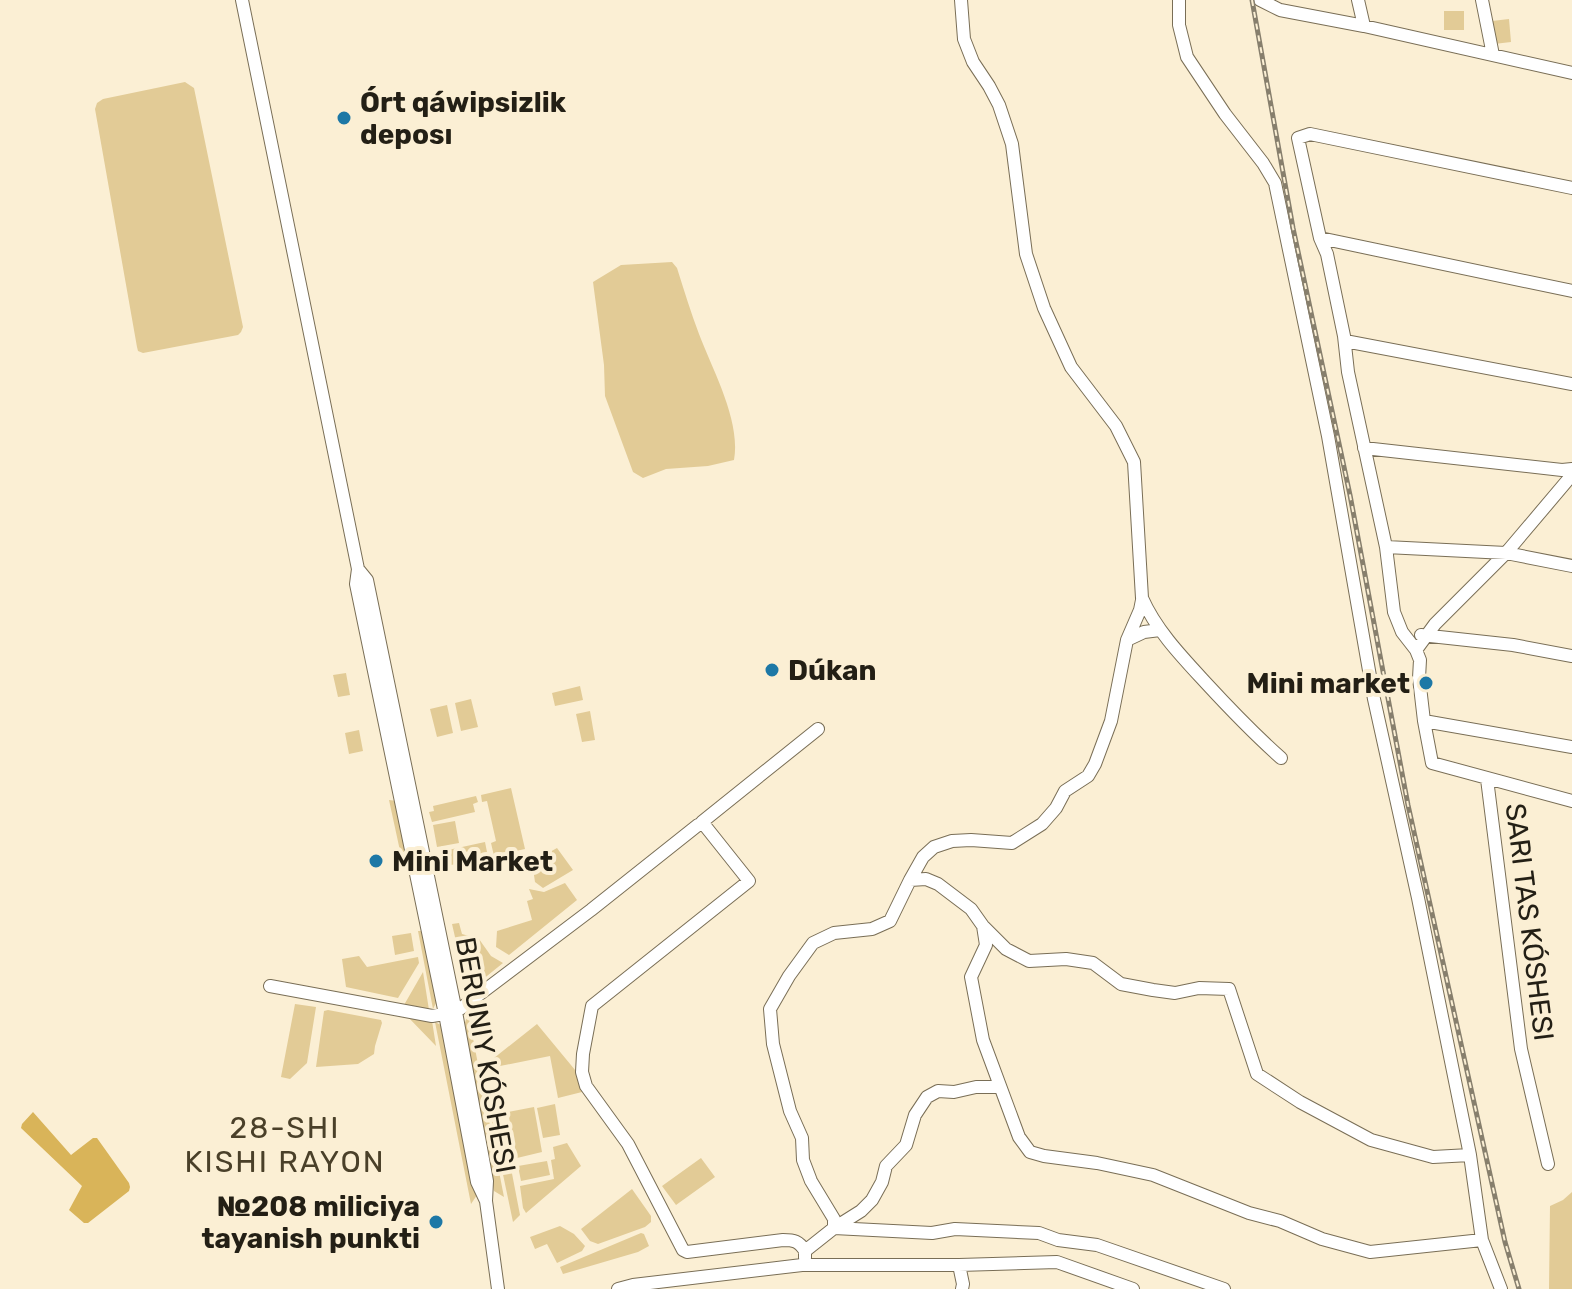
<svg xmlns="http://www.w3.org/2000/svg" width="1572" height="1289" font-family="Rubik,sans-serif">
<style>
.green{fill:#e2cb96}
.water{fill:#d9b459}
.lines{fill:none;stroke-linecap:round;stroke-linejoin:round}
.minor-casing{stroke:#796e56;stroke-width:14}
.minor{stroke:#fff;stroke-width:12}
.rail-casing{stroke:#877f6d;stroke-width:5}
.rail{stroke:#fbefd4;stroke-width:2;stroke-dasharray:6;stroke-linecap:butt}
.poi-dot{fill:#1d78a6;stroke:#fbefd4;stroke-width:3}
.labels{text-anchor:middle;stroke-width:8;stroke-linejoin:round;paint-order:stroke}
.poi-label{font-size:28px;font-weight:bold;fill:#231f15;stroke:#fbefd4;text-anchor:start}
.street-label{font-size:28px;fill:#231f15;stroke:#fbefd4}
.neighbourhood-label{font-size:30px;letter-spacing:2px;fill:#4a4029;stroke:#fbefd4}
</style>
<rect width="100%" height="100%" fill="#fbefd4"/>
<!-- green -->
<path class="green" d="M 1444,11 L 1464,11 L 1464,30 L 1444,30 Z
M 1509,19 L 1511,42 L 1494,44 L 1492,21 Z
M 185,82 L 194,88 L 243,327 L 241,332 L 238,335 L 143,353 L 138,351 L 137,347 L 95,109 L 97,103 L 103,99 Z
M 672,262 L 677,268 C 684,290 691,313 699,334 C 713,371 741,421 734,460 L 708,466 L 666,469 L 643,478 L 633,472 L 605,396 L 604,365 L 593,282 L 621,265 Z
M 346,673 L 350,695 L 338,697 L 333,675 Z
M 580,686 L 583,700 L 555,706 L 552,693 Z
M 471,699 L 478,727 L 461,731 L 455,703 Z
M 447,705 L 453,733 L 437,737 L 430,709 Z
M 590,711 L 595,740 L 582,742 L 576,714 Z
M 359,730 L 363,751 L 349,754 L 345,733 Z
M 511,788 L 525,849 L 494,856 L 491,843 L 496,841 L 487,801 L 482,802 L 481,795 Z
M 476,796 L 478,802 L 473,804 L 475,812 L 432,822 L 429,812 L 434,811 L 433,806 Z
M 389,800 L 397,801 L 411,861 L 402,860 Z
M 455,821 L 459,843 L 437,847 L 433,825 Z
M 485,842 L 488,857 L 442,867 L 439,852 Z
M 557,848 L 573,870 L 543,888 L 535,882 L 532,862 Z
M 565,883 L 577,900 L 509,955 L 496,947 L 497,931 L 532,920 L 527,901 L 533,899 L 529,889 L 544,892 Z
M 459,923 L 462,934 L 479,939 L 491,956 L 503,963 L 482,980 L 461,963 L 452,924 Z
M 418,931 L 424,931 L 438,999 L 433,1009 Z
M 411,933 L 414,951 L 395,955 L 392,936 Z
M 359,956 L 367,967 L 418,957 L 419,963 L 398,998 L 346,987 L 342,959 Z
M 423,972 L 429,1010 L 404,1005 Z
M 295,1004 L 316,1007 L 307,1063 L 290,1079 L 281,1077 Z
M 328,1010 L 381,1020 L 382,1023 L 375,1046 L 374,1054 L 358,1064 L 316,1067 L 324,1011 Z
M 468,1013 L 504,1197 L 494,1191 L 464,1026 Z
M 406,1015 L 432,1021 L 436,1046 Z
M 435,1022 L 441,1025 L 446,1032 L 477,1195 L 471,1204 Z
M 537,1024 L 585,1082 L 582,1092 L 558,1098 L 550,1056 L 495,1067 L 494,1058 Z
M 555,1104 L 560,1135 L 543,1138 L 537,1108 Z
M 499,1106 L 520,1215 L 513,1222 L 489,1108 Z
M 534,1107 L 542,1152 L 517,1158 L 508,1112 Z
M 567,1143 L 581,1166 L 526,1213 L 523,1208 L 520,1186 L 554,1179 L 551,1160 L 555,1159 L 553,1147 Z
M 701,1158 L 715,1177 L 676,1205 L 662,1186 Z
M 547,1161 L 550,1175 L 521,1181 L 518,1166 Z
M 632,1189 L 651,1216 L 651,1222 L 645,1227 L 598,1244 L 590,1241 L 581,1229 Z
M 1572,1192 L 1572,1289 L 1549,1289 L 1550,1206 L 1563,1200 Z
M 560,1226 L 574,1234 L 585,1246 L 582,1251 L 557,1263 L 547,1244 L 535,1249 L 530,1237 Z
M 641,1233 L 644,1234 L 649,1246 L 638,1252 L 563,1274 L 560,1267 Z"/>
<!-- water -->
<path class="water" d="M 33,1112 L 71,1155 L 93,1138 L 97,1138 L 129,1183 L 130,1187 L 129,1191 L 88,1223 L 84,1223 L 69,1210 L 82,1186 L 21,1128 L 22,1124 Z"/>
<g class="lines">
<!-- minor casing -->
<g class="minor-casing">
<path id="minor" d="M 242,0 L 358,569 L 356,584 L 445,1014 L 477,1182 L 486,1201
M 961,0 L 964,39 L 973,62 L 989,86 L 999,105 L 1012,144 L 1026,254 L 1044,308 L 1071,367 L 1116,426 L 1134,462 L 1142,598 C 1156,630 1182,657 1206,683 C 1230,709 1254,734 1281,758
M 1179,0 L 1179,25 L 1187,57 L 1225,114 L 1263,163 L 1275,183 L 1328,436 L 1374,699 L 1418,898 L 1470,1155 L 1482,1240 L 1501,1289
M 1260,0 L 1280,10 L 1364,26 L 1572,73
M 1358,0 L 1364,26
M 1482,0 L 1493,55
M 1572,188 L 1310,134 L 1298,138 L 1320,238 L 1327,254 L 1344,336 L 1348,372 L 1386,547 L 1394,612 L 1402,632 L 1416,650 L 1420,660 L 1419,678 L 1424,721 L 1432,763 L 1572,801
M 1320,238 L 1572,291
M 1345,341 L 1572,384
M 1364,448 L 1562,470 L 1572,469
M 1386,547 L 1506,553 L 1572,566
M 358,569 L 367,580 L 456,1012 L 487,1181 L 486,1201 L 498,1289
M 1421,635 L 1513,645 L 1572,656
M 1127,640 L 1144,632 L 1160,630
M 1416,650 L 1435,624 L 1506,553 L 1572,475
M 1424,721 L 1572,747
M 1487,779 L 1521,1049 L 1548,1164
M 910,880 L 923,857 L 934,847 L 952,841 L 971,840 L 1012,843 L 1042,824 L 1056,808 L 1065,791 L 1088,776 L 1095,764 L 1111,721 L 1127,640 L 1140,610 L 1142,600
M 984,927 L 1006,949 L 1029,961 L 1066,959 L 1093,963 L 1121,984 L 1153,990 L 1175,993 L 1199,988 L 1229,989 L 1257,1074 L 1300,1102 L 1371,1140 L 1433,1157 L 1470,1155
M 270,986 L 432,1016 L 456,1012 L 591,910 L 698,825
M 834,1228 L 834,1219 L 811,1181 L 803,1160 L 802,1138 L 790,1111 L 773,1044 L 770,1009 L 789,976 L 813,943 L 834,933 L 872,929 L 890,921 L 910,880 L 926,879 L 938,884 L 971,909 L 983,926 L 986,945 L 971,977 L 983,1040 L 1019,1137 L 1030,1152 L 1044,1156 L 1097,1163 L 1153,1175 L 1249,1213 L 1280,1221 L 1322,1239 L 1370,1252 L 1482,1240
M 834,1228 L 932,1233 L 955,1229 L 1039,1233 L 1058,1240 L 1097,1245 L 1224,1289
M 805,1251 C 799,1241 794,1240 783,1240 L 687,1252 L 683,1250 L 628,1144 L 586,1086 L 582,1072 L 583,1054 L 592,1006 L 749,881 L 702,822 L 818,729
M 805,1258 L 805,1251 L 834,1228 L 861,1211 L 872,1200 L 882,1182 L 886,1166 L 906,1145 L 915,1115 L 927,1097 L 938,1091 L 954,1092 L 976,1087 L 999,1087
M 959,1265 L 963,1284 L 962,1289
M 618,1289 L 633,1285 L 802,1265 L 959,1265 L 1057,1262 L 1133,1289"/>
</g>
<!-- minor -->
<use href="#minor" class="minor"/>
<!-- rail casing -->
<g class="rail-casing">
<path id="rail" d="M 1252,0 L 1293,228 L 1350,495 L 1408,805 L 1505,1242 L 1519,1289"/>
</g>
<!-- rail -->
<use href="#rail" class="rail"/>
</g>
<!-- markers -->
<g class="poi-dot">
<circle cx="344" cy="118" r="8"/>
<circle cx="772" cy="670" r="8"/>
<circle cx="1426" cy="683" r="8"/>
<circle cx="376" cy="861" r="8"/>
<circle cx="436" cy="1222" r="8"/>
</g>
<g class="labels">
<!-- poi labels -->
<g class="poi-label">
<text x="360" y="112">Órt qáwipsizlik<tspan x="360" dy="32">deposı</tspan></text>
<text x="788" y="680">Dúkan</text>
<text x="1410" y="693" text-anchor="end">Mini market</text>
<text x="392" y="871">Mini Market</text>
<text x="420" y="1216" text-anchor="end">№208 miliciya<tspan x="420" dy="32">tayanish punkti</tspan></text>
</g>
<!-- street labels -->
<g class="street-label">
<text transform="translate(1530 922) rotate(83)" y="10">SARI TAS KÓSHESI</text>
<text transform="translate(486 1055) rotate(80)" y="10">BERUNIY KÓSHESI</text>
</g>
<!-- neighbourhood labels -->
<g class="neighbourhood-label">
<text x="285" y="1138">28-SHI<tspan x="285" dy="34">KISHI RAYON</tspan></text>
</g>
</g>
</svg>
